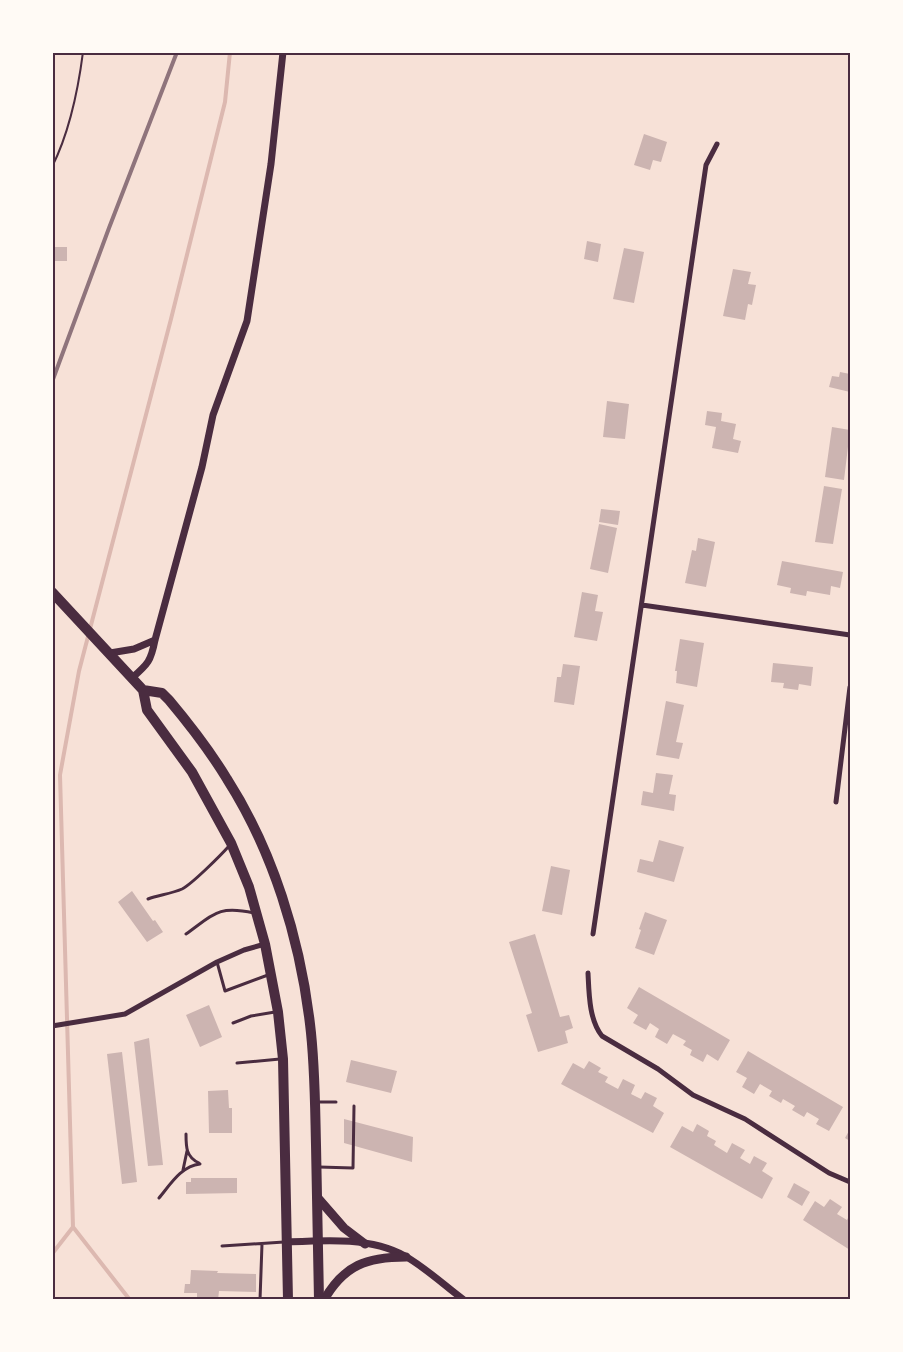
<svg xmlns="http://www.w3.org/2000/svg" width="903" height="1352" font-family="Signika,sans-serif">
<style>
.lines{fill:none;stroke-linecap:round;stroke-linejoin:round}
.stream{stroke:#dcb8b0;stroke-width:4}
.building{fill:#ccb4b1}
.path{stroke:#4a2c40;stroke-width:2}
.service{stroke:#4a2c40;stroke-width:3}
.minor{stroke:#4a2c40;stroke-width:5}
.tertiary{stroke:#4a2c40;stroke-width:7}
.primary{stroke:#4a2c40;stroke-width:9}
.trunk{stroke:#4a2c40;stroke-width:10}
.rail{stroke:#8f747c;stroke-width:4}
.neatline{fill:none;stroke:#4a2c40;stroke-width:2}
</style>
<rect width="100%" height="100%" fill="#f7e1d7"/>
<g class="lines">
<!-- stream -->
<path class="stream" d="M 73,1227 L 130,1300
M 52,1254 L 73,1227 L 60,775 L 79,671 L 171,319 L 225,102 L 230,52"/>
</g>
<!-- building -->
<path class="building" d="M 644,134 L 667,142 L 661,162 L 653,160 L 650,170 L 634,165 Z
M 587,241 L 601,244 L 598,262 L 584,259 Z
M 52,247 L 67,247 L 67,261 L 52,261 Z
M 624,248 L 644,252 L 634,303 L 613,299 Z
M 733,269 L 751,272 L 748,284 L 756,285 L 752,305 L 748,304 L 745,320 L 723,316 Z
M 840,372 L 850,374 L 850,392 L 829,387 L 832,376 L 839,377 Z
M 607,401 L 629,404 L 625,439 L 603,437 Z
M 707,411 L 722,413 L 721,421 L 736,424 L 733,439 L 741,441 L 738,453 L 712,448 L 716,427 L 705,425 Z
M 832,427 L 850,430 L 844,480 L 825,477 Z
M 824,486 L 842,489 L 833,544 L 815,542 Z
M 601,509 L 620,511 L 618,525 L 599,522 Z
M 599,524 L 617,528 L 608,573 L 590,569 Z
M 698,538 L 715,542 L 706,587 L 685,583 L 692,550 L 696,551 Z
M 782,561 L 843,572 L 840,588 L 831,586 L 830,595 L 807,591 L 806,596 L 790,593 L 791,588 L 777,585 Z
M 582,592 L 598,595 L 595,611 L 603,612 L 597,641 L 574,637 Z
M 680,639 L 704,643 L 697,687 L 676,683 L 677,671 L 675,671 Z
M 773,663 L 813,667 L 811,686 L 799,684 L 798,690 L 783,688 L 784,683 L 771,682 Z
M 563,664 L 580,666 L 574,705 L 554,702 L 557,677 L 561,677 Z
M 666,701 L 684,705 L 676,742 L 683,743 L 679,759 L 656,755 Z
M 656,773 L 673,775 L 669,794 L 676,795 L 674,811 L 641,805 L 643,791 L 653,793 Z
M 659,840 L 684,847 L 674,882 L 637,872 L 640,859 L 653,862 Z
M 551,866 L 570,870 L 562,915 L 542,911 Z
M 132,891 L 153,921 L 155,920 L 163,932 L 147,942 L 118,902 Z
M 645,912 L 667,920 L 654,955 L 635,948 L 641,930 L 639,929 Z
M 535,934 L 560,1017 L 569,1015 L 573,1028 L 565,1031 L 568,1043 L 538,1052 L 526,1015 L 532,1013 L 509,942 Z
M 639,987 L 730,1040 L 718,1061 L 707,1054 L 703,1062 L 690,1055 L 692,1050 L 683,1045 L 686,1041 L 673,1034 L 667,1044 L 655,1037 L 659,1029 L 650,1023 L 646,1030 L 633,1023 L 638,1015 L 627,1008 Z
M 209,1005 L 222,1037 L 200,1047 L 186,1015 Z
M 149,1038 L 163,1165 L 148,1166 L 134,1042 Z
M 748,1051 L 843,1107 L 829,1131 L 816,1124 L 819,1119 L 807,1112 L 804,1117 L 792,1110 L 795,1106 L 783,1099 L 781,1103 L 769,1096 L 772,1091 L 760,1084 L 754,1094 L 742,1087 L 747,1078 L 736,1072 Z
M 122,1052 L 137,1182 L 122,1184 L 107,1054 Z
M 351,1060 L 397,1071 L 391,1093 L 346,1082 Z
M 589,1061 L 601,1068 L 598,1072 L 608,1077 L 605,1082 L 618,1089 L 623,1079 L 635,1085 L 631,1094 L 641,1099 L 645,1092 L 657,1098 L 653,1106 L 664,1113 L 653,1133 L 561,1084 L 573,1063 L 584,1069 Z
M 228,1090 L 229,1108 L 232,1108 L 232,1133 L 209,1133 L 208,1091 Z
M 344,1119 L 413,1137 L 412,1162 L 344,1143 Z
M 697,1124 L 709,1131 L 707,1136 L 716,1141 L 714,1145 L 727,1153 L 732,1143 L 745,1150 L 740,1158 L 750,1164 L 754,1156 L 767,1163 L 762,1171 L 773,1178 L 762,1199 L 670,1147 L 682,1126 L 693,1132 Z
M 850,1129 L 850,1141 L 845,1138 Z
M 191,1178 L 237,1178 L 237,1193 L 186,1194 L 186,1182 L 191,1182 Z
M 794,1183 L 810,1192 L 802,1206 L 787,1197 Z
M 830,1199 L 842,1207 L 837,1214 L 847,1220 L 850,1214 L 850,1250 L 803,1220 L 815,1201 L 824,1207 Z
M 191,1270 L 218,1271 L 217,1273 L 256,1274 L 256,1292 L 219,1291 L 218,1300 L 197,1300 L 197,1293 L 184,1293 L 185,1284 L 190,1284 Z"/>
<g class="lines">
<!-- path -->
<path class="path" d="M 52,167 C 70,131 78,91 83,52"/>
<!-- service -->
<path class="service" d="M 148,899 C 158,895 171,894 182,889 C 192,884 221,855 229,846
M 186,934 C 214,914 218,905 254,913
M 217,962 L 225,991 L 268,975
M 233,1023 L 251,1016 L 275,1012
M 237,1063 L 280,1059
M 316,1102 L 336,1102
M 186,1134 C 186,1147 186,1157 199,1163
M 319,1167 L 353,1168 L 354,1106
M 183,1170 L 187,1151
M 159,1198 C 170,1185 181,1166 200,1164
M 222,1246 L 284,1242
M 260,1300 L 262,1244"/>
<!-- minor -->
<path class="minor" d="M 642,605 L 850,635
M 836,802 L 850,687
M 593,934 L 706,165 L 717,144
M 588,973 C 589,993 589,1020 602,1036 L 658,1069 L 693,1095 L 745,1119 L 829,1173 L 850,1182
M 52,1026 L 125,1014 L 217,962 L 244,950 L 265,944"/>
<!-- tertiary -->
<path class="tertiary" d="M 110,653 L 134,649 L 155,640
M 132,678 C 148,664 151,661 155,640 L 202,467 L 213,415 L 247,321 L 271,164 L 283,52
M 288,1242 C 326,1240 371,1237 405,1256 C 426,1268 445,1286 464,1300"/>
<!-- primary -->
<path class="primary" d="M 317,1197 L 344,1228 L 365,1244
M 324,1300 C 344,1265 367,1257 406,1257"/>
<!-- trunk -->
<path class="trunk" d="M 52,592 L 143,690
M 143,690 L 162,693 L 169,700 C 190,725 210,751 227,779 C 273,851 300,939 310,1024 C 315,1064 315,1104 316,1145 C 317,1196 318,1248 319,1300
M 143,690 L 147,710 L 192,772 L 231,843 L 249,887 L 265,944 L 278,1012 L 283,1059 L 288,1300"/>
<!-- rail -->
<path class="rail" d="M 52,382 L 109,228 L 177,52"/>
</g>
<!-- border -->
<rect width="903" height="1352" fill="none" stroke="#fffaf5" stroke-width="108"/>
<rect x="54" y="54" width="795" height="1244" class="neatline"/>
</svg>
